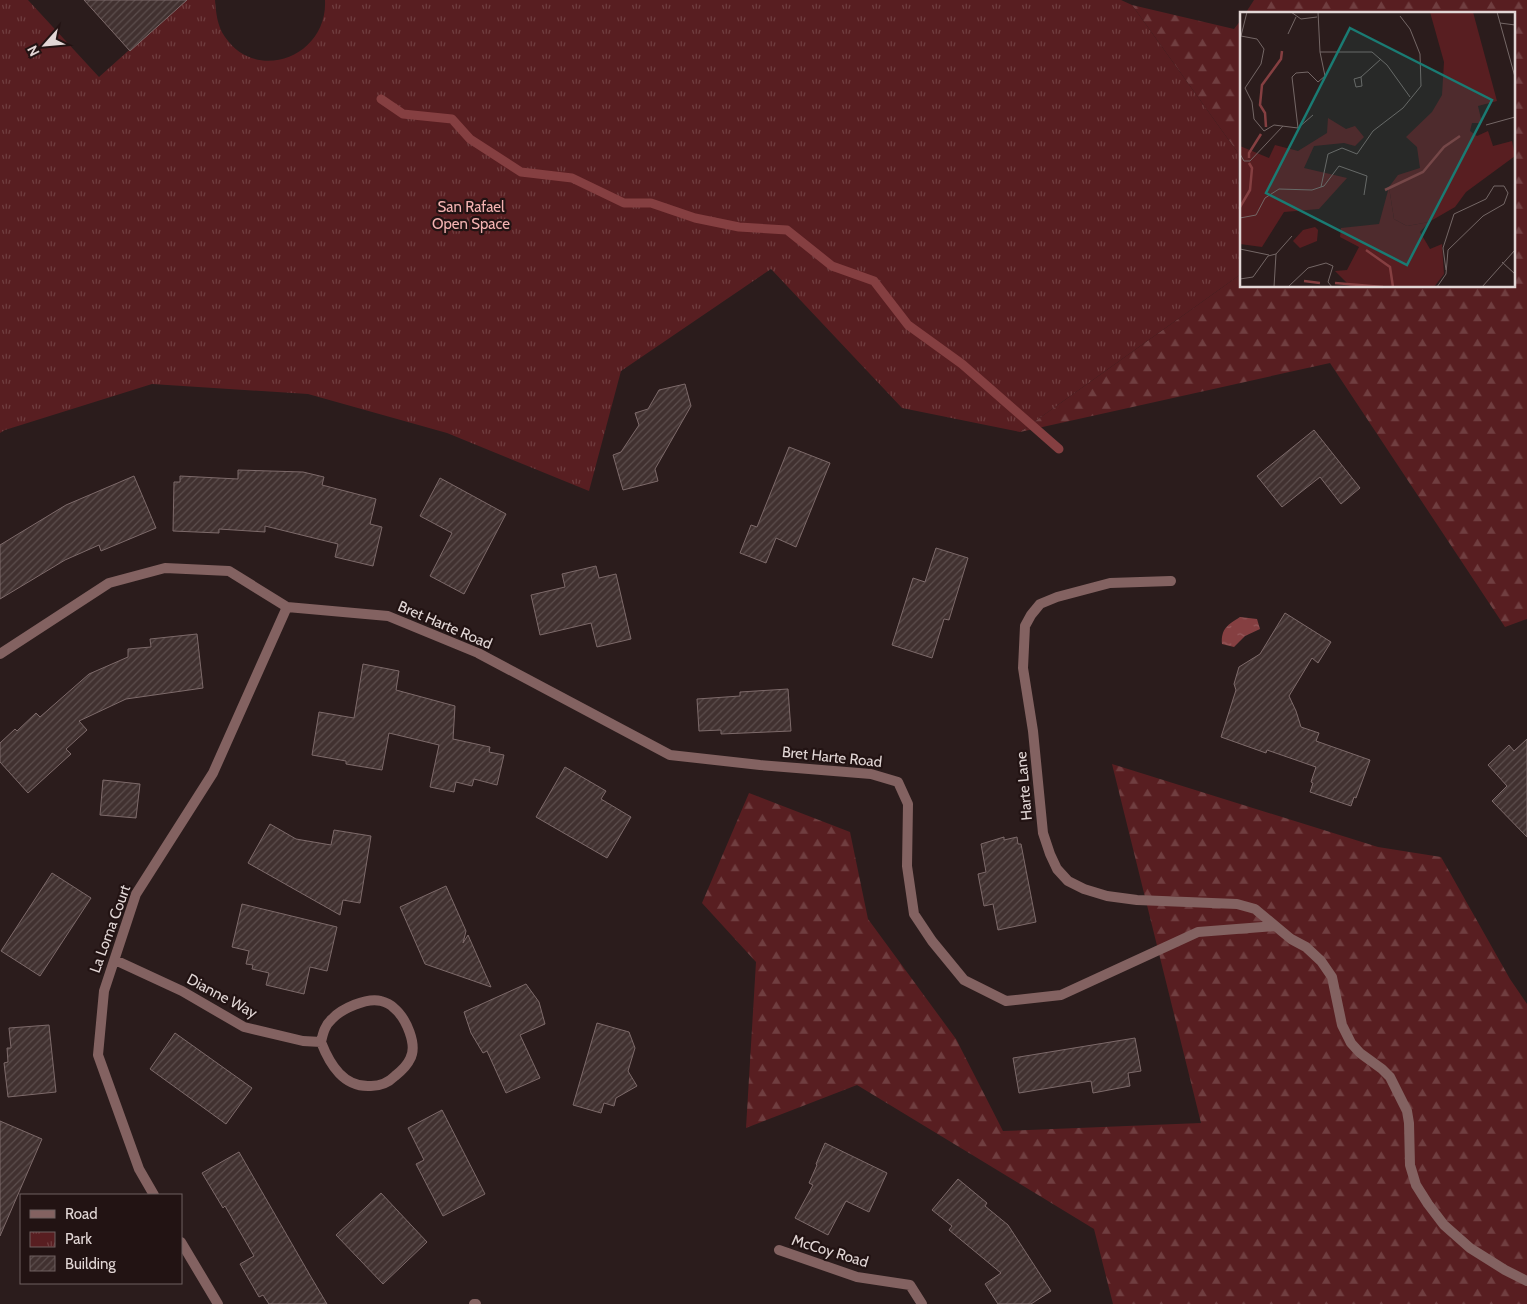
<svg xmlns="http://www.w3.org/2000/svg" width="1527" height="1304" font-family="Cabin,sans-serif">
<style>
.forest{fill:url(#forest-firs)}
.park{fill:url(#park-tufts)}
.water{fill:url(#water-ripples)}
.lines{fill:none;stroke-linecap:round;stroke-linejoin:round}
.stream{stroke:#853f41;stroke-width:9}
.building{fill:url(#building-hatch);stroke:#7d6a6a}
.minor{stroke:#836261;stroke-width:10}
.labels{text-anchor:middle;stroke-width:4.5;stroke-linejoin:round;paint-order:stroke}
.park-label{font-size:15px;fill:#f3b2b1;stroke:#221313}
.street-label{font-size:15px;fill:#e2d7d6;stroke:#221313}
.inset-river{fill:none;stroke:#853f41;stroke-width:2.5}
.inset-road{fill:none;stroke:#746766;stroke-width:1}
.view{fill:#1a7b73;fill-opacity:0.15;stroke:#1a7b73;stroke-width:2.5}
.inset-edge{fill:none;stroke:#e2d7d6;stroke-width:2.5}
</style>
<defs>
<pattern id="forest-firs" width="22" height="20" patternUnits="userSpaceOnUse" patternTransform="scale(1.25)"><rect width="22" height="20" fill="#581e21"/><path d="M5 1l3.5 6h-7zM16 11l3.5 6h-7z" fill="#703e40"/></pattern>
<pattern id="park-tufts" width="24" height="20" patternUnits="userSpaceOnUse" patternTransform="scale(1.25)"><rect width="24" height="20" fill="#581e21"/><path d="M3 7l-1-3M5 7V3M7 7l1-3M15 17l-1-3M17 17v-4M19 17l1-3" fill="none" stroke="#703e40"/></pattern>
<pattern id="water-ripples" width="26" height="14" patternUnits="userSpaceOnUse" patternTransform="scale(1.25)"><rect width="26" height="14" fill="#853f41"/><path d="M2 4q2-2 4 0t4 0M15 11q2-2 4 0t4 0" fill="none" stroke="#965a5c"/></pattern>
<pattern id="building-hatch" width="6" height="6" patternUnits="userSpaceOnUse" patternTransform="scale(1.25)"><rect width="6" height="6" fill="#413130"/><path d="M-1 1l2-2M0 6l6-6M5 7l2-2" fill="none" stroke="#5c4e4d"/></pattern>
</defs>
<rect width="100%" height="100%" fill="#2b1c1c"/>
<!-- forest -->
<path class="forest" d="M 1254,0 L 1527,0 L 1527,619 L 1505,627 L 1330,363 L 1020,432 L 1241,274 L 1241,286 L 1513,286 L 1513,14 L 1245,14 Z
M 1132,5 L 1234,29 L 1241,20 L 1241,243 L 1238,153 Z
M 1112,764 L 1378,847 L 1441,857 L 1510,979 L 1527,1004 L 1527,1304 L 1113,1304 L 1094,1229 L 857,1085 L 746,1128 L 756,962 L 702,903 L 749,793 L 850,832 L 868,919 L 956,1039 L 1003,1131 L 1201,1123 Z"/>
<!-- park -->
<path class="park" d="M 0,0 L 28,0 L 99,77 L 185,0 L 215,0 C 216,12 217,26 225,37 C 257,84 328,56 325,0 L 1121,0 L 1132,5 L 1238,153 L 1241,274 L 1020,432 L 902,408 L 771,269 L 621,371 L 589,491 L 447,433 L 308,394 L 152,384 L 5,430 L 0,433 Z"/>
<!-- water -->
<path class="water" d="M 1240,617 L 1257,619 L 1260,629 L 1245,636 L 1234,647 L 1222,644 C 1221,628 1228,625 1240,617 Z"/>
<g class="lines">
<!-- stream -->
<path class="stream" d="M 381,99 L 403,114 L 452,119 L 470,139 L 521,172 L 572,178 L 624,203 L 651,203 L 695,218 L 739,227 L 787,230 L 832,266 L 874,281 L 908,325 L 962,364 L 1059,449"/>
</g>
<!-- building -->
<path class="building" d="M 84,0 L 187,0 L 130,51 Z
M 685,384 L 691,406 L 655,469 L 658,481 L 623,490 L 613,455 L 621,452 L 639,425 L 635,413 L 648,409 L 659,390 Z
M 1314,430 L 1360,488 L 1341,504 L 1320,477 L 1282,507 L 1257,476 Z
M 789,447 L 830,463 L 796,547 L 776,538 L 766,563 L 740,553 L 751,525 L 757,527 Z
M 238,470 L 303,472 L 324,477 L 322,485 L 376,499 L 370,524 L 382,527 L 373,566 L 335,557 L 338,544 L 265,526 L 265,532 L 219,529 L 219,533 L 173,531 L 174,482 L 180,482 L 180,476 L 238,479 Z
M 134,476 L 156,528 L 101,551 L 99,545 L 65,560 L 0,599 L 0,545 L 66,505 Z
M 440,478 L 506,514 L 464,594 L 430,576 L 452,533 L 420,516 Z
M 936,548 L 968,558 L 949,620 L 944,619 L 932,658 L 892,645 L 913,578 L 925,582 Z
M 596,566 L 599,578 L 616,574 L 631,639 L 597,647 L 591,623 L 540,635 L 531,595 L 565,587 L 562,574 Z
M 1285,613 L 1331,642 L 1318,663 L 1312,658 L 1289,696 L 1296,711 L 1301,727 L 1319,733 L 1316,741 L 1370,760 L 1356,798 L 1354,797 L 1351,806 L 1310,792 L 1313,783 L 1311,782 L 1316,767 L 1267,750 L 1266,753 L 1221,737 L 1236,690 L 1234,684 L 1239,667 L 1260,654 Z
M 197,634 L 203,688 L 126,699 L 79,721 L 87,730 L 66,749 L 71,754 L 28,793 L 0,762 L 0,743 L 15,729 L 17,731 L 36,713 L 40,717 L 89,674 L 128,657 L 128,649 L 151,647 L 150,639 Z
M 363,664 L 399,671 L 396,690 L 455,706 L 453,739 L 490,747 L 489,752 L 504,755 L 497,785 L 474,779 L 472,786 L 456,782 L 454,792 L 430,787 L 439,745 L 389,733 L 382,770 L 346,764 L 346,761 L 312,755 L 319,712 L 354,718 Z
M 788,689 L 791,731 L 721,734 L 721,730 L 699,731 L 697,699 L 740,696 L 740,692 Z
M 1527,739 L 1527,837 L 1492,801 L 1507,786 L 1488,765 L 1509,745 L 1514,751 Z
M 565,767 L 606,791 L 601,799 L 631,817 L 607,858 L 536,817 Z
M 103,780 L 140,784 L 136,818 L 100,815 Z
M 270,824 L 296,839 L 331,845 L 334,830 L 371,836 L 360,903 L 343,900 L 340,915 L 248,863 Z
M 1004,837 L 1004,840 L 1017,837 L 1018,844 L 1021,844 L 1036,922 L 998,930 L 993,904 L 984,906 L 978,874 L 986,872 L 981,844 Z
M 52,873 L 91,898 L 40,976 L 1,951 Z
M 446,886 L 466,931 L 463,943 L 468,935 L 491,987 L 425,964 L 400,907 Z
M 242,904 L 337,927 L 327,971 L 310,967 L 304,994 L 266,985 L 269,973 L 252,969 L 253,965 L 246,964 L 249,951 L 232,947 Z
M 526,984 L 539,1002 L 545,1024 L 520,1035 L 540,1078 L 506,1093 L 487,1051 L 483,1053 L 471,1033 L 464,1012 Z
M 597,1023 L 629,1032 L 635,1048 L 628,1071 L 637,1086 L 616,1098 L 614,1106 L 604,1103 L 601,1113 L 573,1105 Z
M 49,1025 L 56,1092 L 8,1097 L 4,1063 L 8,1062 L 7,1048 L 11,1048 L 9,1028 Z
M 175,1033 L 252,1088 L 226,1124 L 150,1069 Z
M 1135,1038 L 1141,1071 L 1128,1073 L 1130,1086 L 1093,1093 L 1091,1081 L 1019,1093 L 1013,1058 Z
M 442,1110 L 485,1194 L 443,1216 L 416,1164 L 424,1160 L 408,1128 Z
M 0,1121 L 42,1139 L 0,1236 Z
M 825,1143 L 887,1173 L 869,1212 L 846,1201 L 828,1235 L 795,1218 L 813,1185 L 809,1183 L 817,1165 L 816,1164 Z
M 239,1152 L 311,1277 L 327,1304 L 269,1304 L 263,1295 L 259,1297 L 240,1264 L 254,1256 L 225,1206 L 223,1208 L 202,1173 Z
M 958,1179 L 987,1203 L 985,1206 L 1008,1225 L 1051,1291 L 1031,1304 L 998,1304 L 985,1284 L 1001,1273 L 949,1230 L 952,1226 L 932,1210 Z
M 381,1193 L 427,1242 L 383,1284 L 336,1235 Z"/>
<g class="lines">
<!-- minor -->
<path class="minor" d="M 1171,581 L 1110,583 L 1057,597 L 1040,604 L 1031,615 L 1025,626 L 1023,668 L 1033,731 L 1043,833 L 1050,854 L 1057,869 L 1068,881 L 1084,889 L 1107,896 L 1137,900 L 1237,904 L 1255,909 L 1291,939 L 1306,947 L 1321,961 L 1332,977 L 1342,1025 L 1351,1043 L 1360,1053 L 1382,1069 L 1390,1077 L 1407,1111 L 1409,1123 L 1410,1165 L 1416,1185 L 1428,1204 L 1444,1225 L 1470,1248 L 1505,1270 L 1527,1281
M 0,654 L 109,583 L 165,568 L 229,571 L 287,607 L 388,616 L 478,653 L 670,755 L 760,765 L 871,774 L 898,782 L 908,804 L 907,866 L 914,914 L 932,941 L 964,980 L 1006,1001 L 1061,995 L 1198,932 L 1275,926
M 115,960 L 182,991 L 244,1027 L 303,1041 L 321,1042 C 330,1065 344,1088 371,1086 C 380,1086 389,1082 395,1076 C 400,1072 407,1066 410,1059 C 418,1045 406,1018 394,1008 C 391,1005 385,1002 381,1001 C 367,997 341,1009 332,1019 C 325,1025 323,1033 321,1042
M 154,1195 L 139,1169 L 98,1055 L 104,991 L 136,894 L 213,773 L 287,607
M 181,1242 L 218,1304
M 779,1250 L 857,1277 L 910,1285 L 922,1304
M 474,1304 L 476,1304"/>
</g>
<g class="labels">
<!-- park labels -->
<g class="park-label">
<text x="471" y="212">San Rafael<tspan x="471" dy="17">Open Space</tspan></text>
</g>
<!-- street labels -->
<g class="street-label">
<text transform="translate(445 625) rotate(23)" y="5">Bret Harte Road</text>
<text transform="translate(832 757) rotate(6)" y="5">Bret Harte Road</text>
<text transform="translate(1024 786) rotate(-95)" y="5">Harte Lane</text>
<text transform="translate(110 929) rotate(-70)" y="5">La Loma Court</text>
<text transform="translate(222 996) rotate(28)" y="5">Dianne Way</text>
<text transform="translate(830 1251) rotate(17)" y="5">McCoy Road</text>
</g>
</g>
<!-- overview -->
<g transform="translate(1240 12)">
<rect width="275" height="275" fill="#2b1c1c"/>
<path d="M 88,106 L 106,117 L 115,114 L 124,125 L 115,134 L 104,131 L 74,134 L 64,156 L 107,166 L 79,197 L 44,200 L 22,235 L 0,232 L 0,134 L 29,146 L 35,133 L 58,139 L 87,121 ZM 149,175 L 154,207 L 167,214 L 189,210 L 180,220 L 190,237 L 202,232 L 204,262 L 194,275 L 111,275 L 95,259 L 107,258 L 119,235 L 100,225 L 101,216 L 139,212 Z" fill="#581e21"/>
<path d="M 190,0 L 233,0 L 257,89 L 238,94 L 242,111 L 232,111 L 230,119 L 237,124 L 248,119 L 253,134 L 272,129 L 275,144 L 226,180 L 215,195 L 189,210 L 167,214 L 154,207 L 149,175 L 158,163 L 180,156 L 177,135 L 166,125 L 192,100 L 202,83 L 204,50 Z" fill="#581e21"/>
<path d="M 75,215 L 78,218 L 77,229 L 60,236 L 53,229 L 63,218 Z" fill="#581e21"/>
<path class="inset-river" d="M 26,115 L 25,101 L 20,93 L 22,73 L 41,47 L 42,39M 9,146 L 9,141 L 21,122M 145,178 L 183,160 L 204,135 L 220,124M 0,195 L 10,178 L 12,156 L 9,151M 126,238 L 150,255 L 153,275M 64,269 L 80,271M 95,271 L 143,275"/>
<path class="inset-road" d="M 7,0 L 1,24 L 17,27 L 24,37 L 21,52 L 5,76 L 12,90 L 14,107 L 24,119 L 34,113 L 58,116M 51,0 L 61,7 L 77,5M 257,0 L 275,65M 260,11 L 275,13M 48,22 L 56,5M 80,40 L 132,40 L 147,53 L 170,85M 121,65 L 122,74 L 116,75 L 114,67 L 121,65 L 141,47M 246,113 L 275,105M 58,116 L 52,65 L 56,61 L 68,60 L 78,70 L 85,64 L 80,40 L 78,0M 58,116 L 73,103M 0,142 L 4,149 L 10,149 L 43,114M 81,175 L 88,142 L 102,136 L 117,142 L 133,119 L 163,96 L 181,74 L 180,42 L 170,17 L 160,4M 0,206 L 16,203 L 25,186 L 39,177 L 72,178 L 84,174 L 99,154 L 127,164 L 124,183M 0,237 L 29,243M 262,250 L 275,262M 0,267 L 13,265 L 28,244 L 36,242M 34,275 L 36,242 L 52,224M 48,275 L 68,256 L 86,251 L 93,254 L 88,270 L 92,275M 197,275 L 206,262 L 208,238 L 243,204 L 264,192 L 268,181 L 264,174 L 254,174 L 246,187 L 214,202 L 203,236 L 206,258M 242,275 L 275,238"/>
<path class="view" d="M 110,16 L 252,88 L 167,253 L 26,181 Z"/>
<rect width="275" height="275" class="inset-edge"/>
</g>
<!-- legend -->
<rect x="20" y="1194" width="162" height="90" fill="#221313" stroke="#6f6161"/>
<rect x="30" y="1210" width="25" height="8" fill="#836261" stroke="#6f6161"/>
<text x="65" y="1219" font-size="15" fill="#e2d7d6">Road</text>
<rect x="30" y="1232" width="25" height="15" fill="url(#park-tufts)" stroke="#6f6161"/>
<text x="65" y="1244" font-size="15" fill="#e2d7d6">Park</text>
<rect x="30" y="1256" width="25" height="15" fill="url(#building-hatch)" stroke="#6f6161"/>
<text x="65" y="1269" font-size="15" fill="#e2d7d6">Building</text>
<!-- north arrow -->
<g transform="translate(45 45) rotate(243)" stroke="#221313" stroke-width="4" paint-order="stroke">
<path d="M0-4L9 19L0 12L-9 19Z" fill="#e2d7d6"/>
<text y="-8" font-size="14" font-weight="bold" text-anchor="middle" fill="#e2d7d6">N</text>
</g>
</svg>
